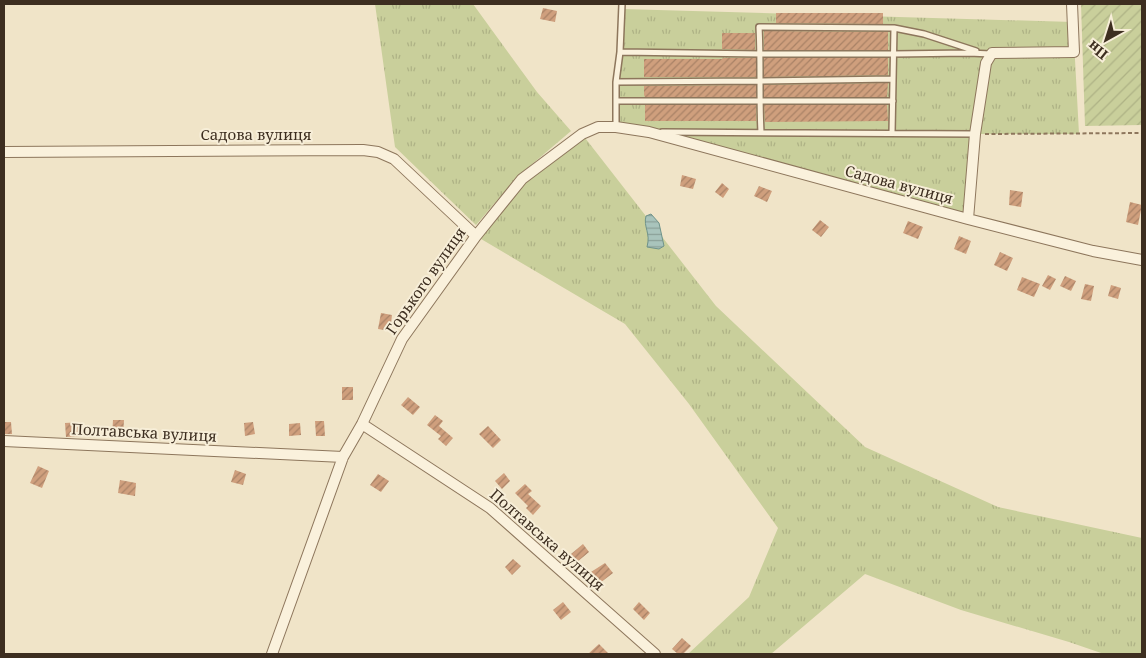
<svg xmlns="http://www.w3.org/2000/svg" width="1146" height="658" font-family="'Noto Serif',serif">
<style>
.grass{fill:url(#grass-tufts)}
.garden{fill:url(#garden-furrows)}
.water{fill:url(#water-rules);stroke:#6f938a}
.building{fill:url(#building-hatch)}
.lines{fill:none;stroke-linecap:round;stroke-linejoin:round}
.service-casing{stroke:#8d765c;stroke-width:8}
.minor-casing{stroke:#8d765c;stroke-width:12}
.path{stroke:#8d765c;stroke-width:2;stroke-dasharray:4 2.5;stroke-linecap:butt}
.service{stroke:#faf1dc;stroke-width:5}
.minor{stroke:#faf1dc;stroke-width:10}
.labels{text-anchor:middle;stroke-width:4;stroke-linejoin:round;paint-order:stroke}
.street-label{font-size:15px;fill:#3d2e20;stroke:#f7eed8}
</style>
<defs>
<pattern id="grass-tufts" width="24" height="20" patternUnits="userSpaceOnUse" patternTransform="scale(1.25)"><rect width="24" height="20" fill="#c9cf9b"/><path d="M3 7l-1-3M5 7V3M7 7l1-3M15 17l-1-3M17 17v-4M19 17l1-3" fill="none" stroke="#aeb285"/></pattern>
<pattern id="garden-furrows" width="10" height="10" patternUnits="userSpaceOnUse" patternTransform="scale(1.25)"><rect width="10" height="10" fill="#c9cf9b"/><path d="M-1 1l2-2M0 10L10 0M9 11l2-2" fill="none" stroke="#aeb285"/></pattern>
<pattern id="water-rules" width="6" height="5" patternUnits="userSpaceOnUse" patternTransform="scale(1.25)"><rect width="6" height="5" fill="#a9c4bc"/><path d="M0 2.5h6" fill="none" stroke="#8ba098"/></pattern>
<pattern id="building-hatch" width="6" height="6" patternUnits="userSpaceOnUse" patternTransform="scale(1.25)"><rect width="6" height="6" fill="#cf9f7d"/><path d="M-1 1l2-2M0 6l6-6M5 7l2-2" fill="none" stroke="#a98266"/></pattern>
</defs>
<rect width="100%" height="100%" fill="#f0e4c8"/>
<!-- grass -->
<path class="grass" d="M 375,4 L 473,4 L 537,92 L 571,131 L 517,177 L 476,225 L 395,147 Z
M 622,9 L 1073,22 L 1079,134 L 976,134 L 968,219 L 616,127 Z
M 582,134 L 716,306 L 865,447 L 998,507 L 1142,538 L 1142,654 L 1104,654 L 1069,642 L 961,610 L 865,574 L 771,654 L 688,654 L 749,597 L 778,528 L 689,404 L 625,324 L 476,236 L 522,179 Z"/>
<!-- garden -->
<path class="garden" d="M 1081,4 L 1142,4 L 1142,125 L 1085,126 Z"/>
<!-- water -->
<path class="water" d="M 651,214 L 659,223 L 664,246 L 659,249 L 647,247 C 651,233 643,227 646,216 Z"/>
<!-- building -->
<path class="building" d="M 543,8 L 557,11 L 555,22 L 540,19 Z
M 776,13 L 883,13 L 883,24 L 776,23 Z
M 764,31 L 888,32 L 888,50 L 764,50 Z
M 722,33 L 755,33 L 755,50 L 722,49 Z
M 722,58 L 756,58 L 756,77 L 644,77 L 644,59 L 723,59 Z
M 764,58 L 888,58 L 888,75 L 764,77 Z
M 888,83 L 887,97 L 764,97 L 764,85 Z
M 756,85 L 756,97 L 645,97 L 644,95 L 644,86 Z
M 645,105 L 756,105 L 756,121 L 645,121 Z
M 764,105 L 887,105 L 888,121 L 765,122 Z
M 682,175 L 696,179 L 693,189 L 680,186 Z
M 722,183 L 729,189 L 723,198 L 715,192 Z
M 759,186 L 772,191 L 767,202 L 754,196 Z
M 1010,190 L 1023,192 L 1021,207 L 1009,205 Z
M 1130,202 L 1142,205 L 1138,225 L 1126,222 Z
M 820,220 L 829,227 L 821,237 L 812,230 Z
M 908,221 L 923,227 L 918,239 L 903,233 Z
M 959,236 L 971,241 L 966,254 L 954,249 Z
M 1000,252 L 1013,258 L 1007,271 L 994,265 Z
M 1048,275 L 1056,279 L 1050,290 L 1042,286 Z
M 1065,276 L 1076,281 L 1071,291 L 1060,286 Z
M 1022,277 L 1040,284 L 1034,297 L 1017,290 Z
M 1085,284 L 1094,286 L 1091,301 L 1081,299 Z
M 1111,285 L 1121,288 L 1118,299 L 1108,296 Z
M 381,313 L 392,315 L 390,331 L 378,329 Z
M 342,387 L 353,387 L 353,400 L 342,400 Z
M 408,397 L 420,407 L 413,415 L 401,405 Z
M 435,415 L 443,421 L 439,426 L 453,438 L 446,446 L 438,439 L 441,436 L 427,425 Z
M 113,420 L 124,420 L 123,436 L 112,436 Z
M 315,421 L 324,421 L 325,436 L 316,436 Z
M 4,422 L 11,422 L 12,434 L 4,434 Z
M 81,422 L 82,436 L 66,437 L 65,423 Z
M 253,422 L 255,434 L 245,436 L 244,423 Z
M 300,423 L 301,435 L 289,436 L 289,424 Z
M 488,426 L 501,440 L 493,448 L 479,434 Z
M 212,432 L 213,443 L 202,443 L 201,433 Z
M 38,466 L 49,471 L 42,488 L 30,483 Z
M 235,470 L 246,474 L 243,485 L 231,482 Z
M 504,473 L 510,481 L 502,489 L 495,481 Z
M 378,474 L 389,481 L 381,492 L 370,485 Z
M 120,480 L 136,483 L 135,496 L 118,493 Z
M 525,484 L 532,491 L 528,494 L 541,506 L 533,515 L 526,508 L 528,506 L 515,493 Z
M 583,544 L 589,552 L 577,562 L 571,554 Z
M 513,559 L 521,566 L 512,575 L 505,567 Z
M 605,563 L 613,573 L 600,583 L 591,572 Z
M 563,602 L 571,612 L 561,620 L 553,610 Z
M 639,602 L 650,613 L 644,620 L 633,609 Z
M 682,638 L 691,646 L 683,654 L 678,654 L 672,649 Z
M 599,644 L 609,654 L 588,654 Z"/>
<g class="lines">
<!-- service casing -->
<g class="service-casing">
<path id="service" d="M 620,52 L 622,4
M 616,82 L 760,81 L 893,79
M 616,101 L 893,101
M 616,127 L 616,82 L 620,52 L 761,54 L 893,54 L 969,53 L 991,54
M 662,132 L 975,134
M 761,132 C 759,97 761,62 759,27 L 894,28 L 924,34 L 976,51
M 892,133 L 894,28"/>
</g>
<!-- minor casing -->
<g class="minor-casing">
<path id="minor" d="M 4,152 L 363,150 L 378,152 L 394,159 L 476,236
M 968,219 L 975,134 L 986,63 L 992,53 L 1074,52 L 1072,4
M 362,424 L 490,508 L 655,654
M 4,441 L 343,457
M 272,654 L 343,457 L 362,424 L 402,339 L 476,236 L 522,179 L 582,134 L 598,127 L 616,127 L 649,132 L 968,219 L 1093,251 L 1142,260"/>
</g>
<!-- path -->
<path class="path" d="M 985,134 L 1142,133"/>
<!-- service -->
<use href="#service" class="service"/>
<!-- minor -->
<use href="#minor" class="minor"/>
</g>
<g class="labels">
<!-- street labels -->
<g class="street-label">
<text x="256" y="140">Садова вулиця</text>
<text transform="translate(899 185) rotate(15)" y="5">Садова вулиця</text>
<text transform="translate(426 281) rotate(-55)" y="5">Горького вулиця</text>
<text transform="translate(144 433) rotate(3)" y="5">Полтавська вулиця</text>
<text transform="translate(547 540) rotate(41)" y="5">Полтавська вулиця</text>
</g>
</g>
<!-- border -->
<rect width="1146" height="658" fill="none" stroke="#3d2e20" stroke-width="10"/>
<!-- north arrow -->
<g transform="translate(1106 40) rotate(219)" stroke="#f7eed8" stroke-width="4" paint-order="stroke">
<path d="M0-4L9 19L0 12L-9 19Z" fill="#3d2e20"/>
<text y="-8" font-size="14" font-weight="bold" text-anchor="middle" fill="#3d2e20">Пн</text>
</g>
</svg>
